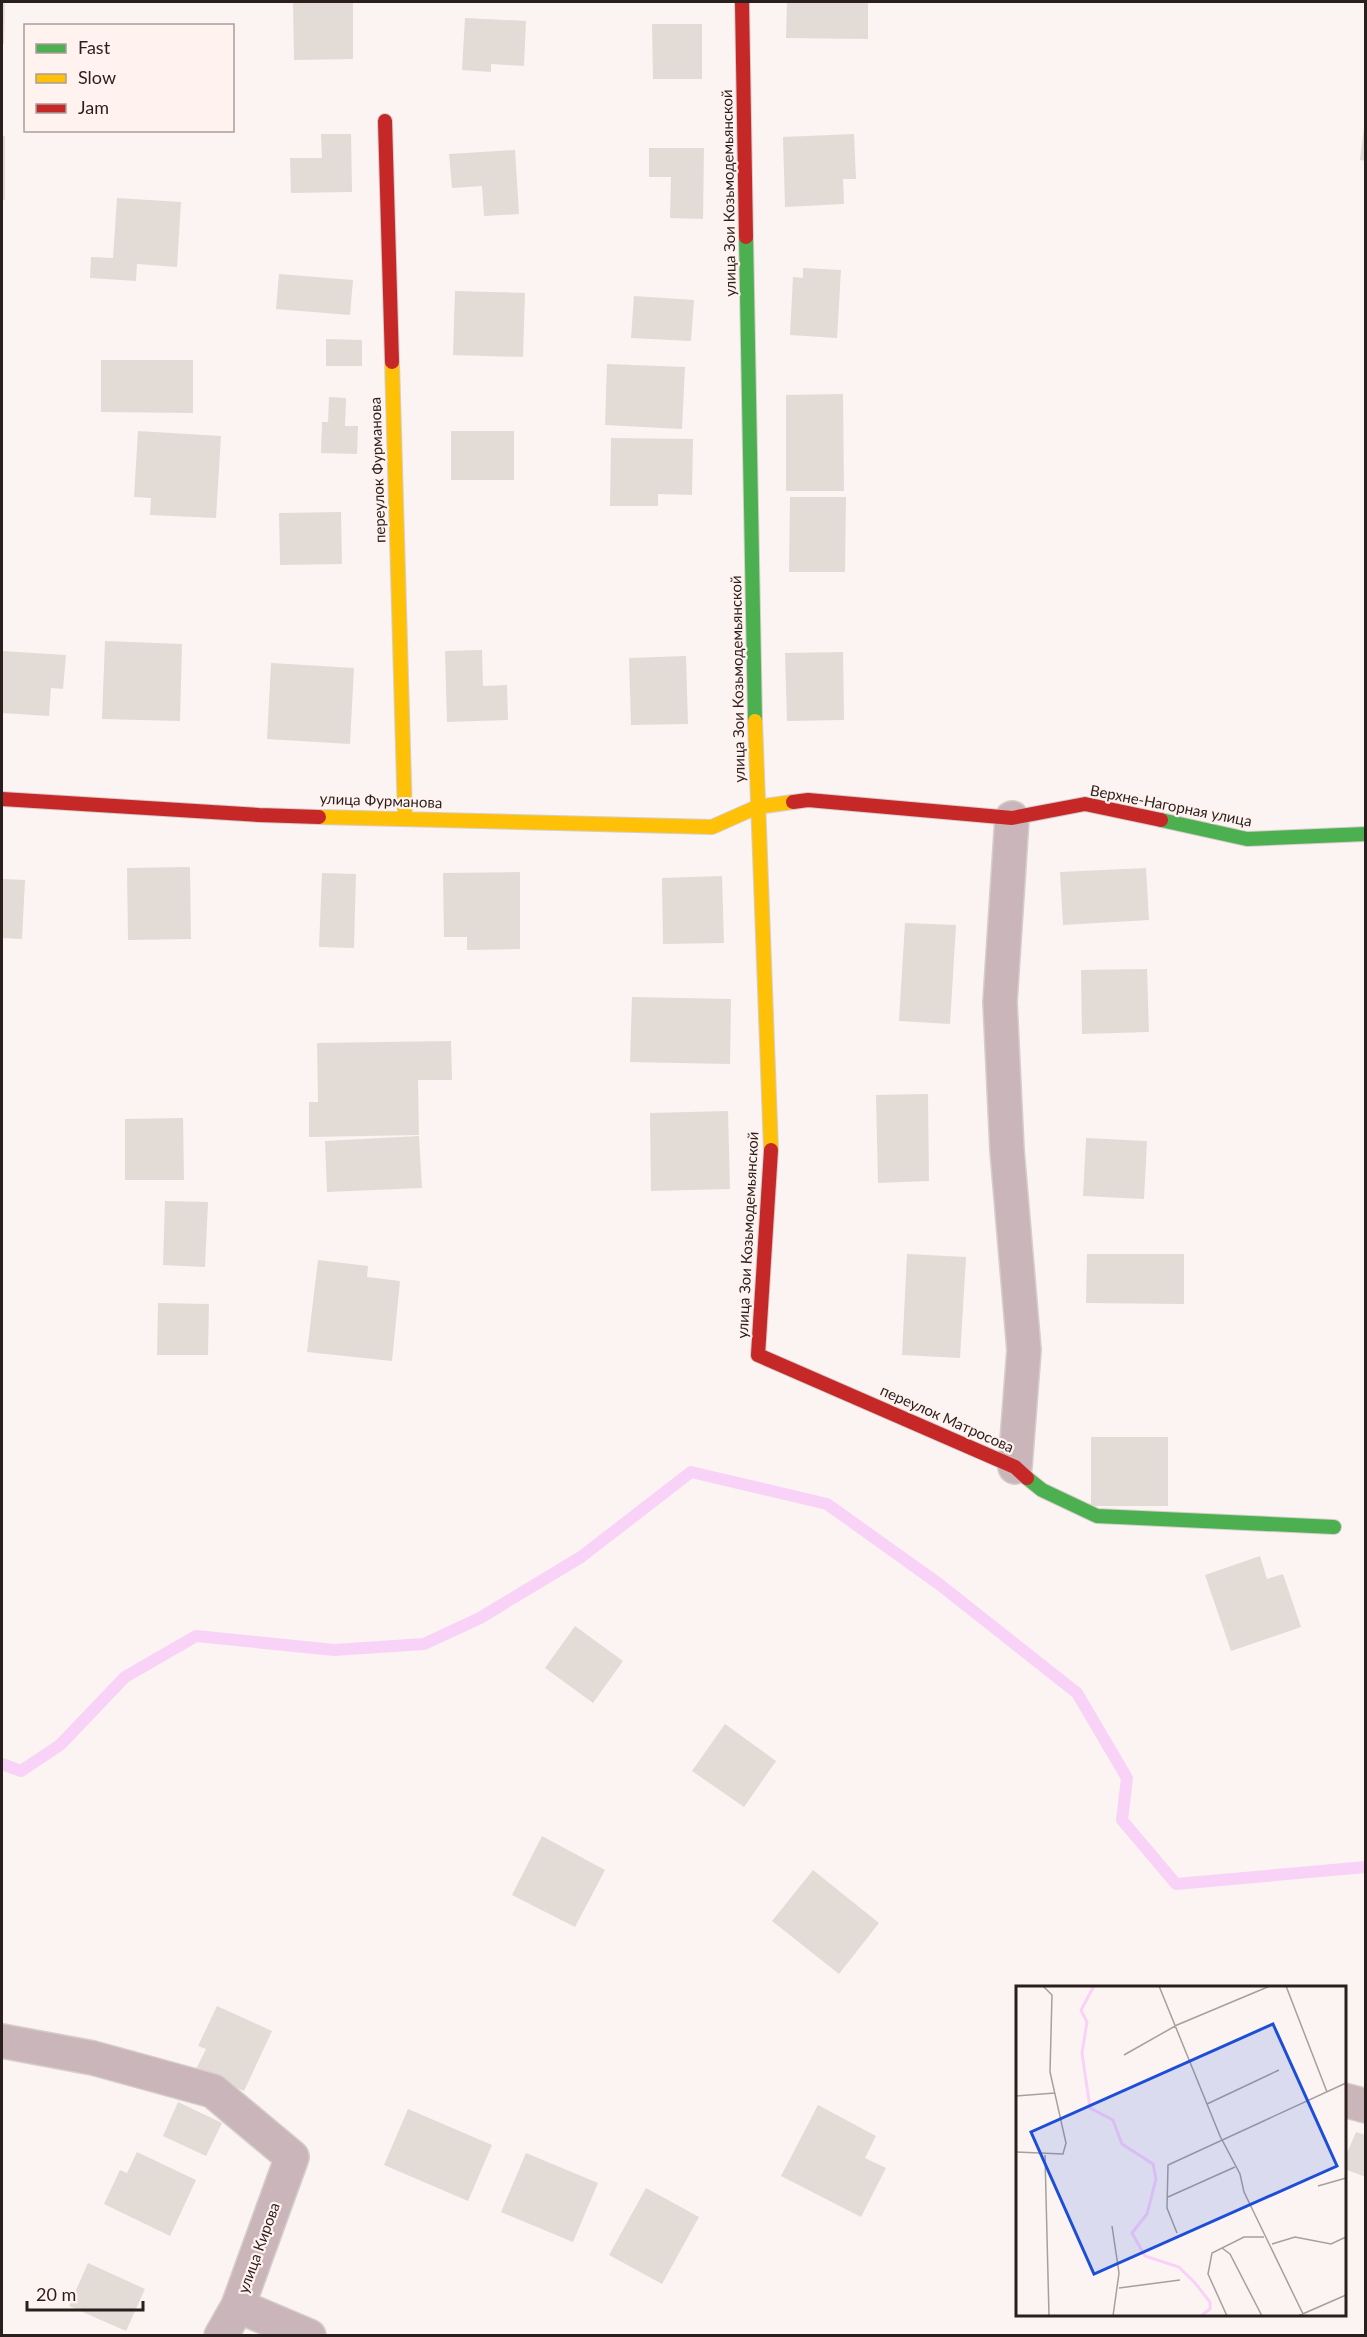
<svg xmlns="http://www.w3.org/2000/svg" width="1367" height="2337" font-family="Lato,sans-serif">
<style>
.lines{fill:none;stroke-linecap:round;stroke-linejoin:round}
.stream{stroke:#f9d2f8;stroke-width:12}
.building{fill:#e3dbd6}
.street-casing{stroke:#d5cecc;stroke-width:36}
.fast-casing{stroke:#d5cecc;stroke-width:16}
.slow-casing{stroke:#d5cecc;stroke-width:16}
.jam-casing{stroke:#d5cecc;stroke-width:16}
.street{stroke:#cab5bb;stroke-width:33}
.fast{stroke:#4caf50;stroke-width:14}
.slow{stroke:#ffc107;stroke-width:14}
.jam{stroke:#c62828;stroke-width:14}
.labels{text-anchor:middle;stroke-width:4.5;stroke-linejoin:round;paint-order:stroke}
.street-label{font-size:15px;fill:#2a1f1d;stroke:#fff2ef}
.inset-river{fill:none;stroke:#f9d2f8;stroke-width:3}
.inset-road{fill:none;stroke:#a89f9d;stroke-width:1.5}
.view{fill:#1d4ed8;fill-opacity:0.15;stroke:#1d4ed8;stroke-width:3}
.inset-edge{fill:none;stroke:#2a1f1d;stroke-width:3}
</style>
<rect width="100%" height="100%" fill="#fcf4f2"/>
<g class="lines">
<!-- stream -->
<path class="stream" d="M 2,1764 L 21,1771 L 60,1745 L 125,1677 L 196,1636 L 334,1650 L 424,1644 L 480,1618 L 581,1557 L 691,1472 L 827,1504 L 939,1584 L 1077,1693 L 1127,1778 L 1122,1820 L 1176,1884 L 1366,1867"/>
</g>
<!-- building -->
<path class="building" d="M 2,2 L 5,2 L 4,44 L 2,44 Z
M 293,2 L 353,2 L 353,59 L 294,60 Z
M 787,2 L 868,2 L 868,39 L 786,38 Z
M 465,18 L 526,21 L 524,66 L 491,64 L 491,72 L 462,70 Z
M 652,24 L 702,24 L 702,79 L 653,79 Z
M 1364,127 L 1366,127 L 1366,161 L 1360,160 Z
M 321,134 L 351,134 L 352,192 L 291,193 L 290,158 L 322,158 Z
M 854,134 L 856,179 L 843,179 L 844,204 L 785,207 L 783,137 Z
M 2,136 L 5,136 L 5,200 L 2,200 Z
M 649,148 L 704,148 L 703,219 L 670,218 L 671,177 L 649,177 Z
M 515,150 L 519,214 L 484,216 L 482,186 L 452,188 L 449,154 Z
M 117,198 L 181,202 L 177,267 L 137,264 L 136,281 L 90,278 L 91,257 L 113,258 Z
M 803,268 L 841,270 L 837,338 L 790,335 L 793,277 L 803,278 Z
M 279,274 L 353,280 L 350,315 L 276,309 Z
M 455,291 L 525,293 L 523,357 L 453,355 Z
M 634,296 L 694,300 L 691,341 L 631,338 Z
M 326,339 L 362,340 L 362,366 L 326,366 Z
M 101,360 L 193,360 L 193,413 L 101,412 Z
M 607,364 L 685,367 L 682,429 L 605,425 Z
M 843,394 L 844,491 L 786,491 L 786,395 Z
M 329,397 L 346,398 L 345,426 L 358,426 L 357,454 L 321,453 L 322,422 L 328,422 Z
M 138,431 L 221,436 L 216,518 L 150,515 L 151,498 L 134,497 Z
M 451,431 L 514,431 L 514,480 L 451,480 Z
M 611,438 L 693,439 L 692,495 L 658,494 L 658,506 L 610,506 Z
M 790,497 L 846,497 L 845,572 L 789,572 Z
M 341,512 L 342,564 L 280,565 L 279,513 Z
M 105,641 L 182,644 L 180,721 L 102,719 Z
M 482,650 L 483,686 L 507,685 L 508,720 L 447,722 L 445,651 Z
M 2,651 L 66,655 L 63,689 L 51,688 L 49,716 L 2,713 Z
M 843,652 L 844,720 L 787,721 L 785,653 Z
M 686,656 L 688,724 L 631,725 L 629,658 Z
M 271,663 L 354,668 L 350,744 L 267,739 Z
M 190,867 L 191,939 L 128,940 L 127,868 Z
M 1146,868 L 1149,920 L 1063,925 L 1060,872 Z
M 520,872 L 520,949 L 467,950 L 467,937 L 444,937 L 443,873 Z
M 322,873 L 356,874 L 354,948 L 319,947 Z
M 722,876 L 724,943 L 663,944 L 662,878 Z
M 2,879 L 25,880 L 22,939 L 2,938 Z
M 905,923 L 956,925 L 950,1024 L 899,1021 Z
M 1147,969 L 1149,1032 L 1082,1034 L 1081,970 Z
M 632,997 L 731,999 L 730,1064 L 630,1062 Z
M 451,1041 L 452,1080 L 418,1080 L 419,1135 L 309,1137 L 309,1102 L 318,1102 L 317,1043 Z
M 928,1094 L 929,1181 L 878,1183 L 876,1095 Z
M 728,1111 L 730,1189 L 651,1191 L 650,1113 Z
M 183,1118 L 184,1180 L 125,1180 L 125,1119 Z
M 419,1136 L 422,1188 L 327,1192 L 325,1141 Z
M 1086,1138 L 1147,1141 L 1144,1199 L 1083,1196 Z
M 165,1201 L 208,1202 L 205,1267 L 163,1265 Z
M 907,1254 L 966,1257 L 960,1358 L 902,1355 Z
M 1087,1254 L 1184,1254 L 1184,1304 L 1086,1303 Z
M 318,1260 L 368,1266 L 367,1277 L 400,1281 L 392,1361 L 307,1352 Z
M 158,1303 L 209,1304 L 208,1355 L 157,1355 Z
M 1091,1437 L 1168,1437 L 1168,1506 L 1091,1506 Z
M 1260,1556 L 1267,1579 L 1283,1574 L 1301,1627 L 1231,1651 L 1205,1575 Z
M 575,1626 L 623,1661 L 593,1703 L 545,1668 Z
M 725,1724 L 776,1761 L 744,1807 L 692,1771 Z
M 542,1836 L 605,1870 L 575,1927 L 512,1895 Z
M 813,1870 L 879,1923 L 839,1974 L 772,1921 Z
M 217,2006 L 272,2031 L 244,2091 L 196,2069 L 206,2049 L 198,2046 Z
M 178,2102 L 222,2123 L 206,2156 L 163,2136 Z
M 818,2105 L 876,2136 L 865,2158 L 886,2168 L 861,2217 L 781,2176 Z
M 408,2109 L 492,2145 L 468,2201 L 384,2165 Z
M 1356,2132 L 1366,2135 L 1366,2177 L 1344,2169 L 1344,2160 Z
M 137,2152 L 196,2180 L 170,2236 L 104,2204 L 120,2170 L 127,2173 Z
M 526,2153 L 598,2183 L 573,2242 L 501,2212 Z
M 646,2188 L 699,2217 L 662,2284 L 609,2255 Z
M 88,2263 L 145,2289 L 126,2331 L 69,2306 Z"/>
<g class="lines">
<!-- street casing -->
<g class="street-casing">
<path id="street" d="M 1012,818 L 1000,1002 L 1007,1150 L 1024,1350 L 1015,1467
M 2,2041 L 93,2058 L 213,2091 L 292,2157 L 238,2306 L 221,2336
M 1344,2100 L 1366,2106
M 238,2306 L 309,2336"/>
</g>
<!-- fast casing -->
<g class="fast-casing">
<path id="fast" d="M 746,237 L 755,721
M 1161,820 L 1247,839 L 1366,834
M 1027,1478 L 1042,1490 L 1097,1516 L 1334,1527"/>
</g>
<!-- slow casing -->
<g class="slow-casing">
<path id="slow" d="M 392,362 L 405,818
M 755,721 L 771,1150
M 319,817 L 712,827 L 757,807 L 793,802"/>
</g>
<!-- jam casing -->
<g class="jam-casing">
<path id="jam" d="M 742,2 L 746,237
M 385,121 L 392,362
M 2,799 L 259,815 L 319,817
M 793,802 L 808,800 L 1012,818 L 1085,804 L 1161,820
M 771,1150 L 758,1355 L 1015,1467 L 1027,1478"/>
</g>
<!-- street -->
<use href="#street" class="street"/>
<!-- fast -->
<use href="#fast" class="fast"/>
<!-- slow -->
<use href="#slow" class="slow"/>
<!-- jam -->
<use href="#jam" class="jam"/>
</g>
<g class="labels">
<!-- street labels -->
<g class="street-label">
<text transform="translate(729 193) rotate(-91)" y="5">улица Зои Козьмодемьянской</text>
<text transform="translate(378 470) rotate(-92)" y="5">переулок Фурманова</text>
<text transform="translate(738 679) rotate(-91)" y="5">улица Зои Козьмодемьянской</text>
<text transform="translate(381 801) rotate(2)" y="5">улица Фурманова</text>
<text transform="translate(1171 806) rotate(11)" y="5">Верхне-Нагорная улица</text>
<text transform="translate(748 1235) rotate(-87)" y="5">улица Зои Козьмодемьянской</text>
<text transform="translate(947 1419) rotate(24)" y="5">переулок Матросова</text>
<text transform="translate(259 2248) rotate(-70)" y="5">улица Кирова</text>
</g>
</g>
<!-- overview -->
<g transform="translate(1016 1986)">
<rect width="330" height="330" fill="#fcf4f2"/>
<path class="inset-river" d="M 78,0 L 65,24 L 71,36 L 66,67 L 74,122 L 97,134 L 106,158 L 137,178 L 140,193 L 131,228 L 116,247 L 129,270 L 163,281 L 179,297 L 194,316 L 194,323 L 185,330"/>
<path class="inset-road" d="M 143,0 L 204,150 L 224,188 L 228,206 L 288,330M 270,0 L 311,106M 108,69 L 161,39 L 254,0M 0,110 L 39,107M 191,118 L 263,84M 0,166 L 47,168 L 50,157 L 34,86 L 36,9 L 27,0M 29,169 L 33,330M 302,200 L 330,192M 152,211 L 219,181M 96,240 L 103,287 L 97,330M 161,247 L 151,222 L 152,179 L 330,97M 256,258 L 279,251 L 315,258 L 330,251M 206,262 L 214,268 L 246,330M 103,302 L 164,294M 211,330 L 192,288 L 196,267 L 228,251 L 248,251M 282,330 L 330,309"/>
<path class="view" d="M 257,38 L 321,180 L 78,288 L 15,146 Z"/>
<rect width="330" height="330" class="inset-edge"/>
</g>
<!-- border -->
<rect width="1367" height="2337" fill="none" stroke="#2a1f1d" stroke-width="6"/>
<!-- legend -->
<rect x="24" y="24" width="210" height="108" fill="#fff2ef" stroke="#aa9e9b" stroke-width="1.5"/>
<rect x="36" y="44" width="30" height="9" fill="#4caf50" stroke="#aa9e9b" stroke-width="1.5"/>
<text x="78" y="54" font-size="18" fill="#2a1f1d">Fast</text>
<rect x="36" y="74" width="30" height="9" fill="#ffc107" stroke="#aa9e9b" stroke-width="1.5"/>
<text x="78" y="84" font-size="18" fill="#2a1f1d">Slow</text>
<rect x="36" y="104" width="30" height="9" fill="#c62828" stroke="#aa9e9b" stroke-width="1.5"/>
<text x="78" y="114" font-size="18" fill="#2a1f1d">Jam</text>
<!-- scale -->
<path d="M27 2301v9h116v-9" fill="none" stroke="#2a1f1d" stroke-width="3"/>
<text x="36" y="2301" font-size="18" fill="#2a1f1d" stroke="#fff2ef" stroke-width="4.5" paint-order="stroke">20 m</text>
</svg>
